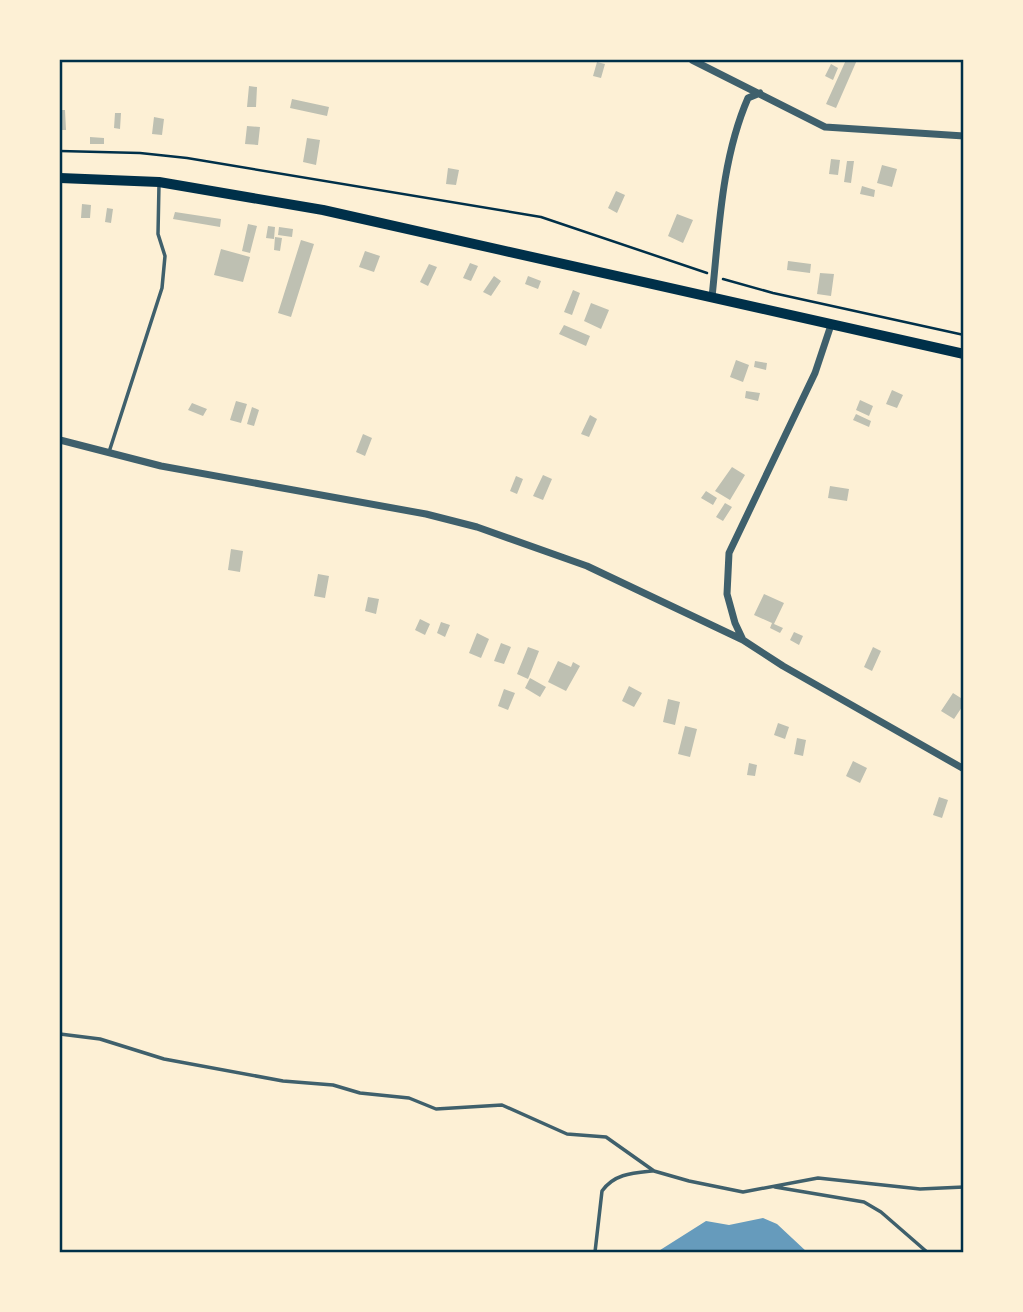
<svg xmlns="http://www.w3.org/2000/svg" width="1023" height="1312" font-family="'Alegreya Sans',sans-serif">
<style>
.water{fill:#669bbc}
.building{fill:#bec0b2}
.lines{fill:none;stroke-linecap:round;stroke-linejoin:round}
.path{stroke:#003049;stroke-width:2.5}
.service{stroke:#3f606c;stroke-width:3.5}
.minor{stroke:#3f606c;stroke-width:7}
.secondary{stroke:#003049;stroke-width:10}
.neatline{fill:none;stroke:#003049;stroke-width:2.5}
</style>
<rect width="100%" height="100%" fill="#fdf0d5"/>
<!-- water -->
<path class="water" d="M 763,1218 L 777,1224 L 807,1252 L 657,1252 L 706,1221 L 729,1225 Z"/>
<!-- building -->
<path class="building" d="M 846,60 L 857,60 L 836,108 L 826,104 Z
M 597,62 L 605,64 L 601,78 L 593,76 Z
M 831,64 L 838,68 L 833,80 L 825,76 Z
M 249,86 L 257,87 L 256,107 L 247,107 Z
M 292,99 L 329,107 L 327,116 L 290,108 Z
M 60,110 L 65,110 L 66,130 L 60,130 Z
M 115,113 L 121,113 L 120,129 L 114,128 Z
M 154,117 L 164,119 L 162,135 L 152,134 Z
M 247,126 L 260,127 L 258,145 L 245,144 Z
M 90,137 L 104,138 L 104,144 L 90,144 Z
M 307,138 L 320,140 L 316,165 L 303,162 Z
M 831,159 L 840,160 L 838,175 L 829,174 Z
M 847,161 L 854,161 L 851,183 L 844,182 Z
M 882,165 L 897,169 L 892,187 L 877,183 Z
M 448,168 L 459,170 L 456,185 L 446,184 Z
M 862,186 L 875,190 L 874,197 L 860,194 Z
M 616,191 L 625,195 L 617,213 L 608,208 Z
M 82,204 L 91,205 L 90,218 L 81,218 Z
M 107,208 L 113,209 L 111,223 L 105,222 Z
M 175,212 L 221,219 L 220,227 L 173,219 Z
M 677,214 L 693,220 L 683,243 L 668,236 Z
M 248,224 L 257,226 L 250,253 L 242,251 Z
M 268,226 L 275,227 L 274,239 L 266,238 Z
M 279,227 L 293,229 L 292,237 L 278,235 Z
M 275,237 L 282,238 L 280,251 L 274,250 Z
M 301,240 L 314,244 L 291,317 L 278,313 Z
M 221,249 L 250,257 L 243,282 L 214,275 Z
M 365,251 L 380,256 L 374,272 L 359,267 Z
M 788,261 L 811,264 L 810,273 L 787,270 Z
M 470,263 L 478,266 L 471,281 L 463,278 Z
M 429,264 L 437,267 L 428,286 L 420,282 Z
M 820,273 L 834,274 L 831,296 L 817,294 Z
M 494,276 L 501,281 L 491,296 L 483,292 Z
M 528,276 L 541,281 L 538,289 L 525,284 Z
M 573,290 L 580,293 L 572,315 L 564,312 Z
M 591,303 L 609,310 L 601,329 L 584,321 Z
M 564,325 L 590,336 L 586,346 L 559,334 Z
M 736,360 L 749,365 L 743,382 L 730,377 Z
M 755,361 L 767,363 L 766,370 L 754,367 Z
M 892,390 L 903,395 L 897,408 L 886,404 Z
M 746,391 L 760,393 L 758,401 L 745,398 Z
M 860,400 L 873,406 L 869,416 L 856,410 Z
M 236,401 L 247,404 L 241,423 L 230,420 Z
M 192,403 L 207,409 L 203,416 L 188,410 Z
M 252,407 L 259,410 L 254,426 L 247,424 Z
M 856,414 L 871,421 L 869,427 L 853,420 Z
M 590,415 L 597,419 L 589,437 L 581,434 Z
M 363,434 L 372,438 L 365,456 L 356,452 Z
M 732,467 L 745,475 L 730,500 L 715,491 Z
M 543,475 L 552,479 L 543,500 L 533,496 Z
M 516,476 L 523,479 L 517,494 L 510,491 Z
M 830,486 L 849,489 L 847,501 L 828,498 Z
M 706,491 L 717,498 L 713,505 L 701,498 Z
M 725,503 L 732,507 L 723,521 L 716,517 Z
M 231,549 L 243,551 L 240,572 L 228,570 Z
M 318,574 L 329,576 L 325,598 L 314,596 Z
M 764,594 L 784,603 L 774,624 L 783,628 L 780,633 L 770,628 L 772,623 L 754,615 Z
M 368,597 L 379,599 L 376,614 L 365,611 Z
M 420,619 L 430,624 L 425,635 L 415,630 Z
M 441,622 L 450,625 L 445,637 L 437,633 Z
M 794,632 L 803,636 L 799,645 L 790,640 Z
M 477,633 L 489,639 L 481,658 L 469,653 Z
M 501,643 L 511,647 L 504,664 L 494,661 Z
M 528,647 L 539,651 L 528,679 L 517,674 Z
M 873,647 L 881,651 L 872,671 L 864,667 Z
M 558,661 L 571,667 L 573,662 L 580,666 L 566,691 L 548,682 Z
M 530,678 L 546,687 L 540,697 L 525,688 Z
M 629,686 L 642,693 L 634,707 L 622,701 Z
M 504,689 L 515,693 L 508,710 L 498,706 Z
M 953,693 L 964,700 L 964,704 L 954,719 L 941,711 Z
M 668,699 L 680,702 L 675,725 L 663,722 Z
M 778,723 L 789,727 L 785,739 L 774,735 Z
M 685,726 L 697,729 L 690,757 L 678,754 Z
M 797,738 L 806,740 L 803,756 L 794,754 Z
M 853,761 L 867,768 L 860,783 L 846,776 Z
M 749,763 L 757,765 L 755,776 L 747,775 Z
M 939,797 L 948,800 L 942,818 L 933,815 Z"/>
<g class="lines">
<!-- path -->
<path class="path" d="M 60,151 L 140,153 L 187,158 L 541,217 L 707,273
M 723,279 L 773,293 L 964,335"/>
<!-- service -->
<path class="service" d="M 109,452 L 162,288 L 165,256 L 158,234 L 159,184
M 60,1034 L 100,1039 L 164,1059 L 283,1081 L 333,1085 L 360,1093 L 409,1098 L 436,1109 L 502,1105 L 567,1134 L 606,1137 L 654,1171 L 689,1181 L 743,1192 L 818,1178 L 920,1189 L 964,1187
M 775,1187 L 864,1202 L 881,1212 L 927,1252
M 595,1252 L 602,1191 C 614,1174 632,1173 652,1171"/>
<!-- minor -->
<path class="minor" d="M 692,60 L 825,127 L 964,136
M 712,297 C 719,232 721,160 748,98 L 760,93
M 831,325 L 815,373 L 729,553 L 727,594 L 735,623 L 743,640 L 783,666 L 964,769
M 60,440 L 161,466 L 426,514 L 477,527 L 587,566 L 743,640"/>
<!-- secondary -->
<path class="secondary" d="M 60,178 L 159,182 L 323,210 L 964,354"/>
</g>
<!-- border -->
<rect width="1023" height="1312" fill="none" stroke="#fdf0d5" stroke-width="122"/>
<rect x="61" y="61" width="901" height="1190" class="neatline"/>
</svg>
